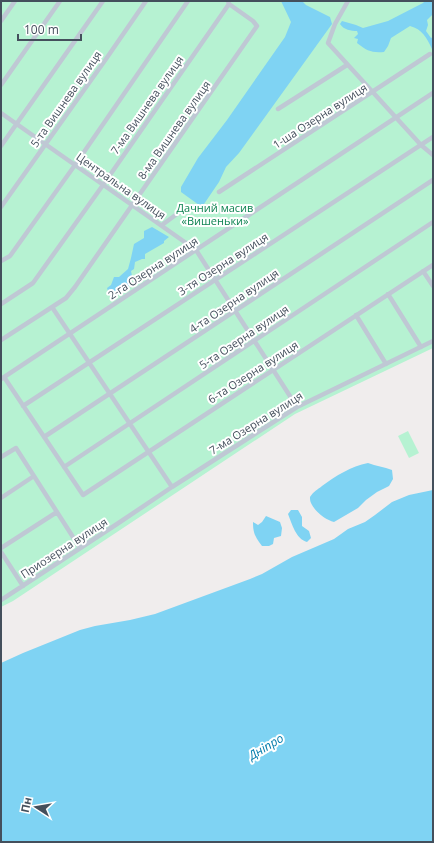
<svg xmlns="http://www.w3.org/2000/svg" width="434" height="843" font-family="'Open Sans',sans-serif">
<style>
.green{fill:#b6f2d2}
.water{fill:#7fd3f3}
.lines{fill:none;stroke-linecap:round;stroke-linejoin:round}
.street{stroke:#bfc8d4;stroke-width:4.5}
.labels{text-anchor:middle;stroke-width:4;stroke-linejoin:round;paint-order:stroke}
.street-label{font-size:11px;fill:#444f5c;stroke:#fff}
.park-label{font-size:11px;fill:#0e8351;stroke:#fff}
.water-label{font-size:12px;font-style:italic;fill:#017aab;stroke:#fff}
</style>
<rect width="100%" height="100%" fill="#f0eded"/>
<!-- green -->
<path class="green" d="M 1,1 L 433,1 L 433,348 L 295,414 L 13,601 L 1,607 Z
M 408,431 L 419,453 L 409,458 L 398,436 Z"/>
<!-- water -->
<path class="water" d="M 281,1 L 302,1 L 306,5 L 330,17 L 332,24 L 239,153 L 226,167 L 219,182 L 204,204 L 199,205 L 181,192 L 181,187 L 198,158 L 227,120 L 285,37 L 291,22 Z
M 425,1 L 433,1 L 433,14 L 427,20 L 428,25 L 426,31 L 431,38 L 433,37 L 433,49 L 432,49 C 427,38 422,29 410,26 L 391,38 L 388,46 L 384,52 C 372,53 367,51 357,43 L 358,39 L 354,38 L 358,34 L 357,31 C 351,31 344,30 340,24 L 342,21 L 356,25 L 363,28 L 388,21 L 423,3 Z
M 152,227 L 169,237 L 164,241 L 164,243 L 145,254 L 145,259 L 142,259 L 135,262 L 134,269 L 131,271 L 132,276 L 129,279 L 129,288 L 125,292 L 122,291 L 116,294 L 114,298 L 109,294 L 107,288 L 111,285 L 114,277 L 119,277 L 128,269 L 131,258 L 134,244 L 144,238 L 144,231 Z
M 368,463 C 376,466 384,467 392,470 L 393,479 L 389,486 L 377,492 L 366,500 L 358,508 L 334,522 C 326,520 315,512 311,503 C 310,501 310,499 310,497 C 314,491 317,490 322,486 C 336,476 351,466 368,463 Z
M 433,490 L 433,842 L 1,842 L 1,663 L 23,653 L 80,630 L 95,626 L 130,620 L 155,614 L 250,579 L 262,574 L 292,557 L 334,539 L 348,529 L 365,522 L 375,515 L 392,502 L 409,495 Z
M 291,510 L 298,510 L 302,517 L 302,526 L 309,531 L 311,538 L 307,542 C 296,539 292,524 288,514 Z
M 266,516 L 280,522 L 282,528 L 281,536 L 274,538 L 273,544 L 269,546 L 262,546 C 255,537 253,533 253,522 L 258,525 L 262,522 Z"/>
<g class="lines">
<!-- street -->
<path class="street" d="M 348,1 L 335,24 L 328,43 L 421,145 L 433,155
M 1,21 L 15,1
M 1,85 L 60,1
M 278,109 L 347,65
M 1,113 L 196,250 L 297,407
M 1,146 L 103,1
M 219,192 L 430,54
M 1,207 L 106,59 L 146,1
M 162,225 L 185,208
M 1,261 L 10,256 L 75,165 L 188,1
M 423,271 L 433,286
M 388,294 L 421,347
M 1,304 L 33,283 L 103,185 L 229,4
M 52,307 L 172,487
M 356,315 L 386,364
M 1,340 L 66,298 L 75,287 L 257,26 L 253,21 L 229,4 L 228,1
M 4,377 L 83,495 L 433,265
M 1,379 L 433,93
M 23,406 L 433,137
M 44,437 L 433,180
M 1,457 L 16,448 L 80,548
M 64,467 L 433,222
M 1,498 L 34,476
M 1,548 L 57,512
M 1,552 L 23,586
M 1,600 L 117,524 L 172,487 L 297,407 L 433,341"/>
</g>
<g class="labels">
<!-- street labels -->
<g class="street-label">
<text transform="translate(66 99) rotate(-55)" y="4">5-та Вишнева вулиця</text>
<text transform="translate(147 105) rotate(-55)" y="4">7-ма Вишнева вулиця</text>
<text transform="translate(320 116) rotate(-33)" y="4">1-ша Озерна вулиця</text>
<text transform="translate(174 130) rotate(-55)" y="4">8-ма Вишнева вулиця</text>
<text transform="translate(121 186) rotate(35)" y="4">Центральна вулиця</text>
<text transform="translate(223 264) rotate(-33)" y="4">3-тя Озерна вулиця</text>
<text transform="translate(153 268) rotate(-33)" y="4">2-га Озерна вулиця</text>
<text transform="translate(234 301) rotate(-34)" y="4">4-та Озерна вулиця</text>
<text transform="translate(244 337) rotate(-34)" y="4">5-та Озерна вулиця</text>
<text transform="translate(253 372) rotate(-33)" y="4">6-та Озерна вулиця</text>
<text transform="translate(256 423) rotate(-32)" y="4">7-ма Озерна вулиця</text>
<text transform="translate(64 548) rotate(-33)" y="4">Приозерна вулиця</text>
</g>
<!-- park labels -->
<g class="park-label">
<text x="215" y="212">Дачний масив<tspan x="215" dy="13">«Вишеньки»</tspan></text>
</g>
<!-- water labels -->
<g class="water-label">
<text transform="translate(266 747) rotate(-31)" y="4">Дніпро</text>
</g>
</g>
<!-- border -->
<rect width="434" height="843" fill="none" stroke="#444f5c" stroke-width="4"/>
<!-- north arrow -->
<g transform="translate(36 807) rotate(282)" stroke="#ffffff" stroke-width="3" paint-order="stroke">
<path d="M0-3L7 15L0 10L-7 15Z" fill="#444f5c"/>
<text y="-6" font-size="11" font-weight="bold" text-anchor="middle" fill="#444f5c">Пн</text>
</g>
<!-- scale -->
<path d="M18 34v6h63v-6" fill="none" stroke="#444f5c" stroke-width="2"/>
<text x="24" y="34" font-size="12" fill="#444f5c" stroke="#ffffff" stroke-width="3" paint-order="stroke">100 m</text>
</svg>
